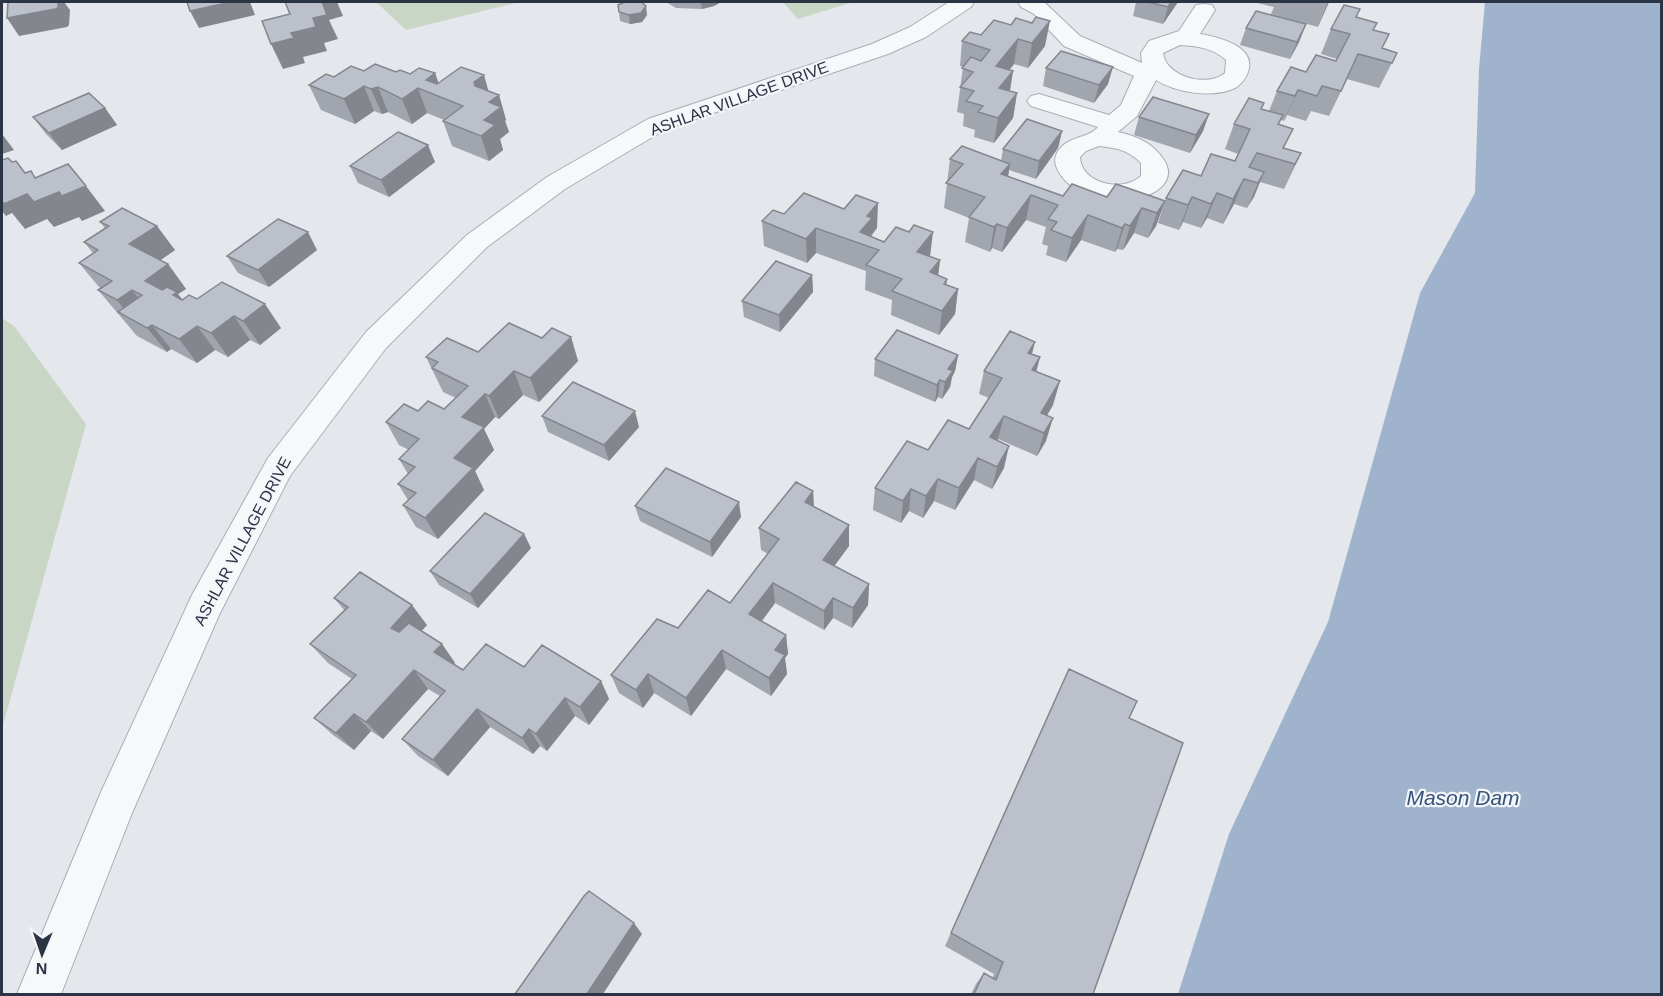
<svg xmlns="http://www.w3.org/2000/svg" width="1663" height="996" font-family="Arial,sans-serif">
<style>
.green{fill:#c9d6c5}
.water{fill:#9fb4cc}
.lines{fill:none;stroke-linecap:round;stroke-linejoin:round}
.minor-casing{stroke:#a9aeb7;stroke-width:2}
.minor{fill:#f7f8fa;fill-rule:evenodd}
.wall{fill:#a1a5ae}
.shaded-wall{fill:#83868d}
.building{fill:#bbc0ca;stroke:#83868d;stroke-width:1.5}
.labels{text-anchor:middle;stroke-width:4.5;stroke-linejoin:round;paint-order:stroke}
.street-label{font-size:16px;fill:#2b3445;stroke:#f4f6f9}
.near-water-label{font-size:21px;font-style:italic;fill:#34527a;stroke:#f4f6f9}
</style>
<rect width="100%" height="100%" fill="#e4e7ec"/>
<!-- green -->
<path class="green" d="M 376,2 L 519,2 L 406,30 Z
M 783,2 L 853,2 L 798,19 Z
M 2,318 L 14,326 L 86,424 L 2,729 Z"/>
<!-- water -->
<path class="water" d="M 1485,2 L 1661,2 L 1661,994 L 1178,994 L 1229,834 L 1328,622 L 1420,293 L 1475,193 L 1479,69 Z"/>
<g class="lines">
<!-- minor casing -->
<g class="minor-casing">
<path id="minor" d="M 949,2 L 974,2 L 971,7 L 926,37 L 888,54 L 666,129 L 565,189 L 487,247 L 386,348 L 290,476 L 220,613 L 132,813 L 61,994 L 17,994 L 101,792 L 192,595 L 268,458 L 366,332 L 467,235 L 547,177 L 648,119 L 872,44 L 910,27 Z
M 1018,2 L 1044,2 L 1080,36 L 1142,63 L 1141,53 L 1149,41 L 1179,31 L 1196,5 L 1204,4 L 1212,5 L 1215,10 L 1200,34 C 1218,37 1257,46 1248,72 C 1246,78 1242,83 1237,87 C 1215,99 1176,93 1156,80 L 1137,116 L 1118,132 C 1137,136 1153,143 1164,160 C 1189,200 1091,220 1060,174 C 1056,167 1053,161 1057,153 C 1067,135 1089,139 1098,127 L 1031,106 L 1027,101 L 1031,96 L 1039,94 L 1109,115 L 1121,105 L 1134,76 L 1064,46 L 1034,14 L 1021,7 ZM 1180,45 C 1197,46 1213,48 1226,60 L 1225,73 C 1207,88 1166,77 1163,53 ZM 1099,146 C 1117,148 1128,150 1141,163 L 1141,176 C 1123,193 1081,184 1080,157 L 1086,151 Z"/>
</g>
<!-- minor -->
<use href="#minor" class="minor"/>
</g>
<!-- wall -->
<path class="wall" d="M 666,2 L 721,2 L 714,6 L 702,9 L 676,8 Z
M 1136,2 L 1178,2 L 1163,24 L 1133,16 Z
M 1253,2 L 1329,2 L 1318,27 L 1271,14 L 1274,7 Z
M 619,12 L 647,15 L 642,22 L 630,24 L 620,21 Z
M 1356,18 L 1377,23 L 1373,30 L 1382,48 L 1397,53 L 1379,88 L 1347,79 L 1329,116 L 1311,111 L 1306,121 L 1287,115 L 1284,121 L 1281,120 L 1279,125 L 1293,129 L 1284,148 L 1301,153 L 1284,189 L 1260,182 L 1247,208 L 1234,204 L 1223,224 L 1207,218 L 1201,228 L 1183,222 L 1179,230 L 1158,223 L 1166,198 L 1201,176 L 1235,161 L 1238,154 L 1225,149 L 1234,124 L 1262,109 L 1269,111 L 1277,91 L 1306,72 L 1336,61 L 1337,59 L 1321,54 L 1331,29 Z
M 1306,24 L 1299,42 L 1290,59 L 1240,45 L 1246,28 Z
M 1011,25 L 1045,46 L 1028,68 L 1014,64 L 1009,70 L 1013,71 L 1010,91 L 1017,93 L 1013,118 L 994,143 L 974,137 L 975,130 L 963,126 L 964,114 L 957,112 L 963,67 L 960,66 L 962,41 Z
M 1046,68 L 1108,84 L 1094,103 L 1043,86 Z
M 364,71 L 396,72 L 410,74 L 435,73 L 438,83 L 489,91 L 499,95 L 506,120 L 505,121 L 509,132 L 500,139 L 503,150 L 489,161 L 452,146 L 443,121 L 444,120 L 427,113 L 412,124 L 388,112 L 382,114 L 374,111 L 355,124 L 321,110 L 309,85 L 334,77 Z
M 105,108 L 117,125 L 62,150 L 46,134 L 33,117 Z
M 1209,114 L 1203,131 L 1190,153 L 1134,135 L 1139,117 Z
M 1062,131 L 1058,148 L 1036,179 L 1009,170 L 1008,176 L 1063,196 L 1107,197 L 1165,201 L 1156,226 L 1148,238 L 1134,233 L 1123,250 L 1117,249 L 1115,252 L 1081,240 L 1066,262 L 1046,255 L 1048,246 L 1042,244 L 1046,227 L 1026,220 L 1002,252 L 992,248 L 990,252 L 965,242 L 969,218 L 944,208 L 950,159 L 1001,161 L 1003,149 Z
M 435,162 L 389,197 L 358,183 L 350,166 Z
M 784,214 L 877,228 L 871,237 L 940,260 L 938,275 L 947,279 L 947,285 L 958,289 L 955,314 L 939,335 L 891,315 L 892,300 L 865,290 L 866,271 L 816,253 L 807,263 L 764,246 L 762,221 Z
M 100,222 L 175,250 L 160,260 L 168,264 L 186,289 L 178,294 L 182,299 L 197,299 L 281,328 L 260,345 L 250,340 L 228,357 L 215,350 L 197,363 L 171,349 L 167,352 L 137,336 L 98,290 L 101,288 L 99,287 L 79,263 L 93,253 L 84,242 L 105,228 Z
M 317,250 L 269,287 L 238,273 L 227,256 Z
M 812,275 L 813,292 L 780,332 L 744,317 L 742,301 Z
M 571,337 L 578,361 L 539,402 L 523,395 L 499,419 L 495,417 L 484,429 L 494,450 L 475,471 L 484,490 L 438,539 L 416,527 L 403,505 L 408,500 L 398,484 L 408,474 L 399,459 L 409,450 L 399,445 L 386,422 L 418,411 L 444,409 L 456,398 L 443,392 L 426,357 L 478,352 L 542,338 Z
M 1032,354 L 1036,372 L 1053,405 L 1047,415 L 1046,441 L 1037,456 L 998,439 L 998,441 L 1004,468 L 992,489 L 974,480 L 955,510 L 934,501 L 923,518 L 909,511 L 901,523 L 873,510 L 875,488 L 928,450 L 969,429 L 989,398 L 979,394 L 984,371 Z
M 958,355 L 955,371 L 952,377 L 950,387 L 942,399 L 938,397 L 935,402 L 874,376 L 875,359 Z
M 542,416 L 639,427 L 609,461 L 548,432 Z
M 813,491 L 814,507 L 849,546 L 834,566 L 869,584 L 868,605 L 852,628 L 833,618 L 824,630 L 775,603 L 762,621 L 786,635 L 788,654 L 785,658 L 787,674 L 771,696 L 726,669 L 691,716 L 654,693 L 643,708 L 619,693 L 611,675 L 678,628 L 730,603 L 768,554 L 761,550 L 759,528 Z
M 635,506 L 741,517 L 712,557 L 640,521 Z
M 524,534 L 531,548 L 478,608 L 439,585 L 430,571 Z
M 334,598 L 427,625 L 421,631 L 442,644 L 455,663 L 454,664 L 463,670 L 524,667 L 601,681 L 609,699 L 589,725 L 575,716 L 547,751 L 540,746 L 533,754 L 490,727 L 448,776 L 418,756 L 402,739 L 440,696 L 428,689 L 383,739 L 371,731 L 354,750 L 333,735 L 314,718 L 352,679 L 328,663 L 310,644 L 345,611 Z
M 1069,669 L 1129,718 L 1093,994 L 971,994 L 976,984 L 984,973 L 992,978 L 994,974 L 945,946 Z"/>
<!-- shaded-wall -->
<path class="shaded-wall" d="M 58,2 L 64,2 L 70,10 L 69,25 L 67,27 L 19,36 L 7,18 Z
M 231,2 L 250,2 L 255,15 L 199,28 L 190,11 Z
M 321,2 L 338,2 L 337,2 L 343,16 L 329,20 L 338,39 L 324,43 L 327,51 L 303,57 L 305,63 L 283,69 L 271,44 L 291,33 L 313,18 Z
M 701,2 L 721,2 L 714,6 L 702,9 Z
M 1171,2 L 1178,2 L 1163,24 L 1168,7 Z
M 1328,2 L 1329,2 L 1318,27 Z
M 646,6 L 647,15 L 642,22 L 630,24 L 629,15 Z
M 1050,21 L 1045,46 L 1028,68 L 1032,43 Z
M 1306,24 L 1299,42 L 1290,59 L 1297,42 Z
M 1018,39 L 1014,64 L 993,91 L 996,66 Z
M 1113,67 L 1108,84 L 1094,103 L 1099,85 Z
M 1013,71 L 1009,96 L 999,88 Z
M 435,73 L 444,98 L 426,80 Z
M 484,75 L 491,100 L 475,86 L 474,82 Z
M 364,86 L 374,111 L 355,124 L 344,99 Z
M 378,87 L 388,112 L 382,114 L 371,89 Z
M 418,88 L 427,113 L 412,124 L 402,99 Z
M 1298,90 L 1287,115 L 1284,121 L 1295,96 Z
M 1017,93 L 1013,118 L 994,143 L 998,118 Z
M 499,95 L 506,120 L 505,121 L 509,132 L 500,139 L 503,150 L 489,161 L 481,136 L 489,102 Z
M 105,108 L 117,125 L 62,150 L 49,133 Z
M 1209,114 L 1203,131 L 1190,153 L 1196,135 Z
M 1062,131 L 1058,148 L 1036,179 L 1039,161 Z
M 2,134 L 14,150 L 2,154 Z
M 428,145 L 435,162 L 389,197 L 381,180 Z
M 1301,153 L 1289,178 L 1284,189 L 1295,164 Z
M 1010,164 L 1006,189 L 1001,174 Z
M 1264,172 L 1254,197 L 1247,208 L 1258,183 Z
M 1244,179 L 1234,204 L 1223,224 L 1233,199 Z
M 86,186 L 105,211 L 82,221 L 79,217 L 54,227 L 47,219 L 25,229 L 12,213 L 6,216 L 2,211 L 2,199 L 27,194 L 50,196 L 59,192 Z
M 1217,193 L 1207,218 L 1201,228 L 1211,204 Z
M 1031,195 L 1026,220 L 1002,252 L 1007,228 Z
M 1192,197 L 1183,222 L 1179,230 L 1188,205 Z
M 1165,201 L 1156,226 L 1148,238 L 1157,213 Z
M 878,203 L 877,228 L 871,235 L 871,243 L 860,232 L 867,216 Z
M 1142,208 L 1134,233 L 1123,250 L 1130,226 Z
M 1088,215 L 1081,240 L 1066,262 L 1072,238 Z
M 997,224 L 992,248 L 990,252 L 994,227 Z
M 1125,224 L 1117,249 L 1115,252 L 1122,228 Z
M 157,226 L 175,250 L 148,269 L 129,244 Z
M 816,228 L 816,253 L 807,263 L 806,239 Z
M 308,232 L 317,250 L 269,287 L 258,270 Z
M 933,232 L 930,257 L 917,252 Z
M 940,260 L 937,285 L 930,272 Z
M 168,264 L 186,289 L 178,294 L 194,316 L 145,281 Z
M 812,275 L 813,292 L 780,332 L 779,315 Z
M 958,289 L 955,314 L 939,335 L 942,311 Z
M 132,290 L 151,314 L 132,320 L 117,300 Z
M 265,304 L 281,328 L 260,345 L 243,321 Z
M 234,316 L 250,340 L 228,357 L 211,333 Z
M 152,325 L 171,349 L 167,352 L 147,328 Z
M 197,326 L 215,350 L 197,363 L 179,339 Z
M 571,337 L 578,361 L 539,402 L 530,378 Z
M 1035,342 L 1029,366 L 1028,353 Z
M 958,355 L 955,371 L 952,377 L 950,387 L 942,399 L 945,382 L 948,369 Z
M 1040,357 L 1034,381 L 1032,370 Z
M 514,371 L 523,395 L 499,419 L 489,396 Z
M 940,380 L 938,397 L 935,402 L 937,385 Z
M 1060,381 L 1053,405 L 1038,431 L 1041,413 Z
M 485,394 L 495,417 L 484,429 L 494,450 L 475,471 L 484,490 L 438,539 L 425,518 L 454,458 L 462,417 Z
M 635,411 L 639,427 L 609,461 L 604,445 Z
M 1004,416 L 998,439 L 985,460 L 990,437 Z
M 1053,418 L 1046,441 L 1037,456 L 1044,433 Z
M 1009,446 L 1004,468 L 992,489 L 997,467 Z
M 978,458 L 974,480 L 955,510 L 959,488 Z
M 938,479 L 934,501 L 923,518 L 926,496 Z
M 911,489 L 909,511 L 901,523 L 903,501 Z
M 813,491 L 814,513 L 805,502 Z
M 739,502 L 741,517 L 712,557 L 710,542 Z
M 849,525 L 849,546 L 824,580 L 823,560 Z
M 524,534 L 531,548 L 478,608 L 470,594 Z
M 773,583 L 775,603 L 752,634 L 749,614 Z
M 869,584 L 868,605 L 852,628 L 853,608 Z
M 833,598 L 833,618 L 824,630 L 824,611 Z
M 412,605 L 427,625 L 407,647 L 391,628 Z
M 786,635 L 788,654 L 785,658 L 787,674 L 771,696 L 769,678 L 775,650 Z
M 442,644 L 455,663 L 448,671 L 434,652 Z
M 722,650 L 726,669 L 691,716 L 686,698 Z
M 414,670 L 428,689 L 383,739 L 366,722 Z
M 648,674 L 654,693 L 643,708 L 636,690 Z
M 601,681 L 609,699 L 589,725 L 580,707 Z
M 565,698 L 575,716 L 547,751 L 536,734 Z
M 477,709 L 490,727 L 448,776 L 433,760 Z
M 354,714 L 371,731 L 354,750 L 336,733 Z
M 529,729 L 540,746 L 533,754 L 522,738 Z
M 634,923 L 642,934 L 603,994 L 587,994 Z"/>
<!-- building -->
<path class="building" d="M 8,2 L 58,2 L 58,8 L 55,9 L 7,18 Z
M 187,2 L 231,2 L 190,11 Z
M 285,2 L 322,2 L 327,15 L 313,18 L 316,27 L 291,33 L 294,38 L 271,44 L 262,21 L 290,14 Z
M 625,2 L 641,2 L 646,6 L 641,13 L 629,15 L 619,12 L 618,5 Z
M 1148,2 L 1171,2 L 1168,7 Z
M 1344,5 L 1360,9 L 1356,17 L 1377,23 L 1373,30 L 1389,34 L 1382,48 L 1397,53 L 1392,63 L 1358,54 L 1341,91 L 1322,86 L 1317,96 L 1298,90 L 1295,96 L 1277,91 L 1291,67 L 1306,72 L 1316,55 L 1336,61 L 1350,34 L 1331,29 Z
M 1256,11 L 1306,24 L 1297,42 L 1246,28 Z
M 1036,17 L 1050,21 L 1032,43 L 1018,39 L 996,66 L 1013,71 L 999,88 L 1017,93 L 998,118 L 978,112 L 983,106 L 966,101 L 974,91 L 960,87 L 973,72 L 962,68 L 971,57 L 981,61 L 990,50 L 962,41 L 970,32 L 981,35 L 994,20 L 1011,25 L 1016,18 L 1032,23 Z
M 1061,51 L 1113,67 L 1099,85 L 1046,68 Z
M 375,64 L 396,72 L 400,70 L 410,74 L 419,68 L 435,73 L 426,80 L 437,84 L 461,67 L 484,75 L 474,82 L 475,86 L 499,95 L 489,102 L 501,107 L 484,120 L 495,125 L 481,136 L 443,121 L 463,106 L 418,88 L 402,99 L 378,87 L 371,89 L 364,86 L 344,99 L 309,85 L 326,74 L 334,77 L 351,66 L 364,71 Z
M 89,93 L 105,108 L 49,133 L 33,117 Z
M 1153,97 L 1209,114 L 1196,135 L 1139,117 Z
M 1249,98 L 1264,103 L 1261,109 L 1283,115 L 1278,124 L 1293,129 L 1283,148 L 1301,153 L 1295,164 L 1257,153 L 1249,167 L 1264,172 L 1258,183 L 1244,179 L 1233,199 L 1217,193 L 1211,204 L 1192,197 L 1188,205 L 1166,198 L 1183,170 L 1201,176 L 1211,154 L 1235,161 L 1250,129 L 1234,124 Z
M 1027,119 L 1062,131 L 1039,161 L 1003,149 Z
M 398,132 L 428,145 L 381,180 L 350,166 Z
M 962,146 L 1010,164 L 1001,174 L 1063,196 L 1072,184 L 1107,197 L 1116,184 L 1165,201 L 1157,213 L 1142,208 L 1130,226 L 1125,224 L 1122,228 L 1088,215 L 1072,238 L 1051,230 L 1057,222 L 1048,219 L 1058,205 L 1031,195 L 1007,228 L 997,224 L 994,227 L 969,217 L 985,197 L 946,183 L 963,164 L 950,159 Z
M 8,158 L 12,162 L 16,161 L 25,173 L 31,171 L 35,178 L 68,164 L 86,186 L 62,196 L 59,192 L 34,202 L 27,194 L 4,204 L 2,201 L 2,160 Z
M 804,193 L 844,209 L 856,195 L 878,203 L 867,216 L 872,218 L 860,232 L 884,242 L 896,227 L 909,232 L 914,225 L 933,232 L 917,252 L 940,260 L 930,272 L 947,279 L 944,284 L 958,289 L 942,311 L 892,291 L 902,279 L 866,265 L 879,250 L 816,228 L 806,239 L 762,221 L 773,210 L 784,214 Z
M 122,208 L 157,226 L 129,244 L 168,264 L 145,281 L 162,290 L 167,287 L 177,292 L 173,295 L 182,300 L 189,295 L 197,299 L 222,282 L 265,304 L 243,321 L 234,316 L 211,333 L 197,326 L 179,339 L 152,325 L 147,328 L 118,312 L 142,295 L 132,290 L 117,300 L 98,290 L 112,281 L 79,263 L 98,250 L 84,242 L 109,226 L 100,222 Z
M 278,219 L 308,232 L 258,270 L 227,256 Z
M 776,261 L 812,275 L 779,315 L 742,301 Z
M 509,323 L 542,338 L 552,328 L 571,337 L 530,378 L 514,371 L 489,396 L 485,394 L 462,417 L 484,427 L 454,458 L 473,468 L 425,518 L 403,505 L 416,493 L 398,484 L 415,467 L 399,459 L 419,439 L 386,422 L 404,404 L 418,411 L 428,401 L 444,409 L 468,386 L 432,368 L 438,362 L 426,357 L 447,338 L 478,352 Z
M 897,330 L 958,355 L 948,369 L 953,371 L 945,382 L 940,380 L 937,385 L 875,359 Z
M 1010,331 L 1035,342 L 1028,353 L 1040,357 L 1032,370 L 1060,381 L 1041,413 L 1053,418 L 1044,433 L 1004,416 L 990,437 L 1009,446 L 997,467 L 978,458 L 959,488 L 938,479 L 926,496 L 911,489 L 903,501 L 875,488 L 907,441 L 928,450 L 948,420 L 969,429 L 1002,378 L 984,371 Z
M 573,382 L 635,411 L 604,445 L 542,416 Z
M 666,468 L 739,502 L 710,542 L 635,506 Z
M 796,482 L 813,491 L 805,502 L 849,525 L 823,560 L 869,584 L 853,608 L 833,598 L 824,611 L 773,583 L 749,614 L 786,635 L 775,650 L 785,655 L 769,678 L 722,650 L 686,698 L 648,674 L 636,690 L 611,675 L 657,619 L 678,628 L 708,590 L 730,603 L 779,539 L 759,528 Z
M 485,513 L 524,534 L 470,594 L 430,571 Z
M 360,572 L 412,605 L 391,628 L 399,632 L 409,623 L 442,644 L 434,652 L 463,670 L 486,644 L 524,667 L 542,645 L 601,681 L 580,707 L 565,698 L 536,734 L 529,729 L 522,738 L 477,709 L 433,760 L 402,739 L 445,691 L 414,670 L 366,722 L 354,714 L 336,733 L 314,718 L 356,675 L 310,644 L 348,607 L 334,598 Z
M 1069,669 L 1137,701 L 1129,718 L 1183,743 L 1093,994 L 974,994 L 984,973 L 996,980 L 1003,962 L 951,933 Z
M 589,891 L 634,923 L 587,994 L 515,994 L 584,896 Z"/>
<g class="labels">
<!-- street labels -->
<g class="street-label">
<text transform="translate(739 98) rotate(-20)" y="6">ASHLAR VILLAGE DRIVE</text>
<text transform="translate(242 541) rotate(-62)" y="6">ASHLAR VILLAGE DRIVE</text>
</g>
<!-- near-water labels -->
<g class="near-water-label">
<text x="1463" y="805">Mason Dam</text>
</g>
</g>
<!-- border -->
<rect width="1663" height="996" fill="none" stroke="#2b3445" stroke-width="6"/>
<!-- north arrow -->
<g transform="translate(42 954) rotate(182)" stroke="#f4f6f9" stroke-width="4.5" paint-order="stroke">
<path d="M0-4.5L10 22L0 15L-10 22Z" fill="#2b3445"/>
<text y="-9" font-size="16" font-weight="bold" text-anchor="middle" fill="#2b3445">N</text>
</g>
</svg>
